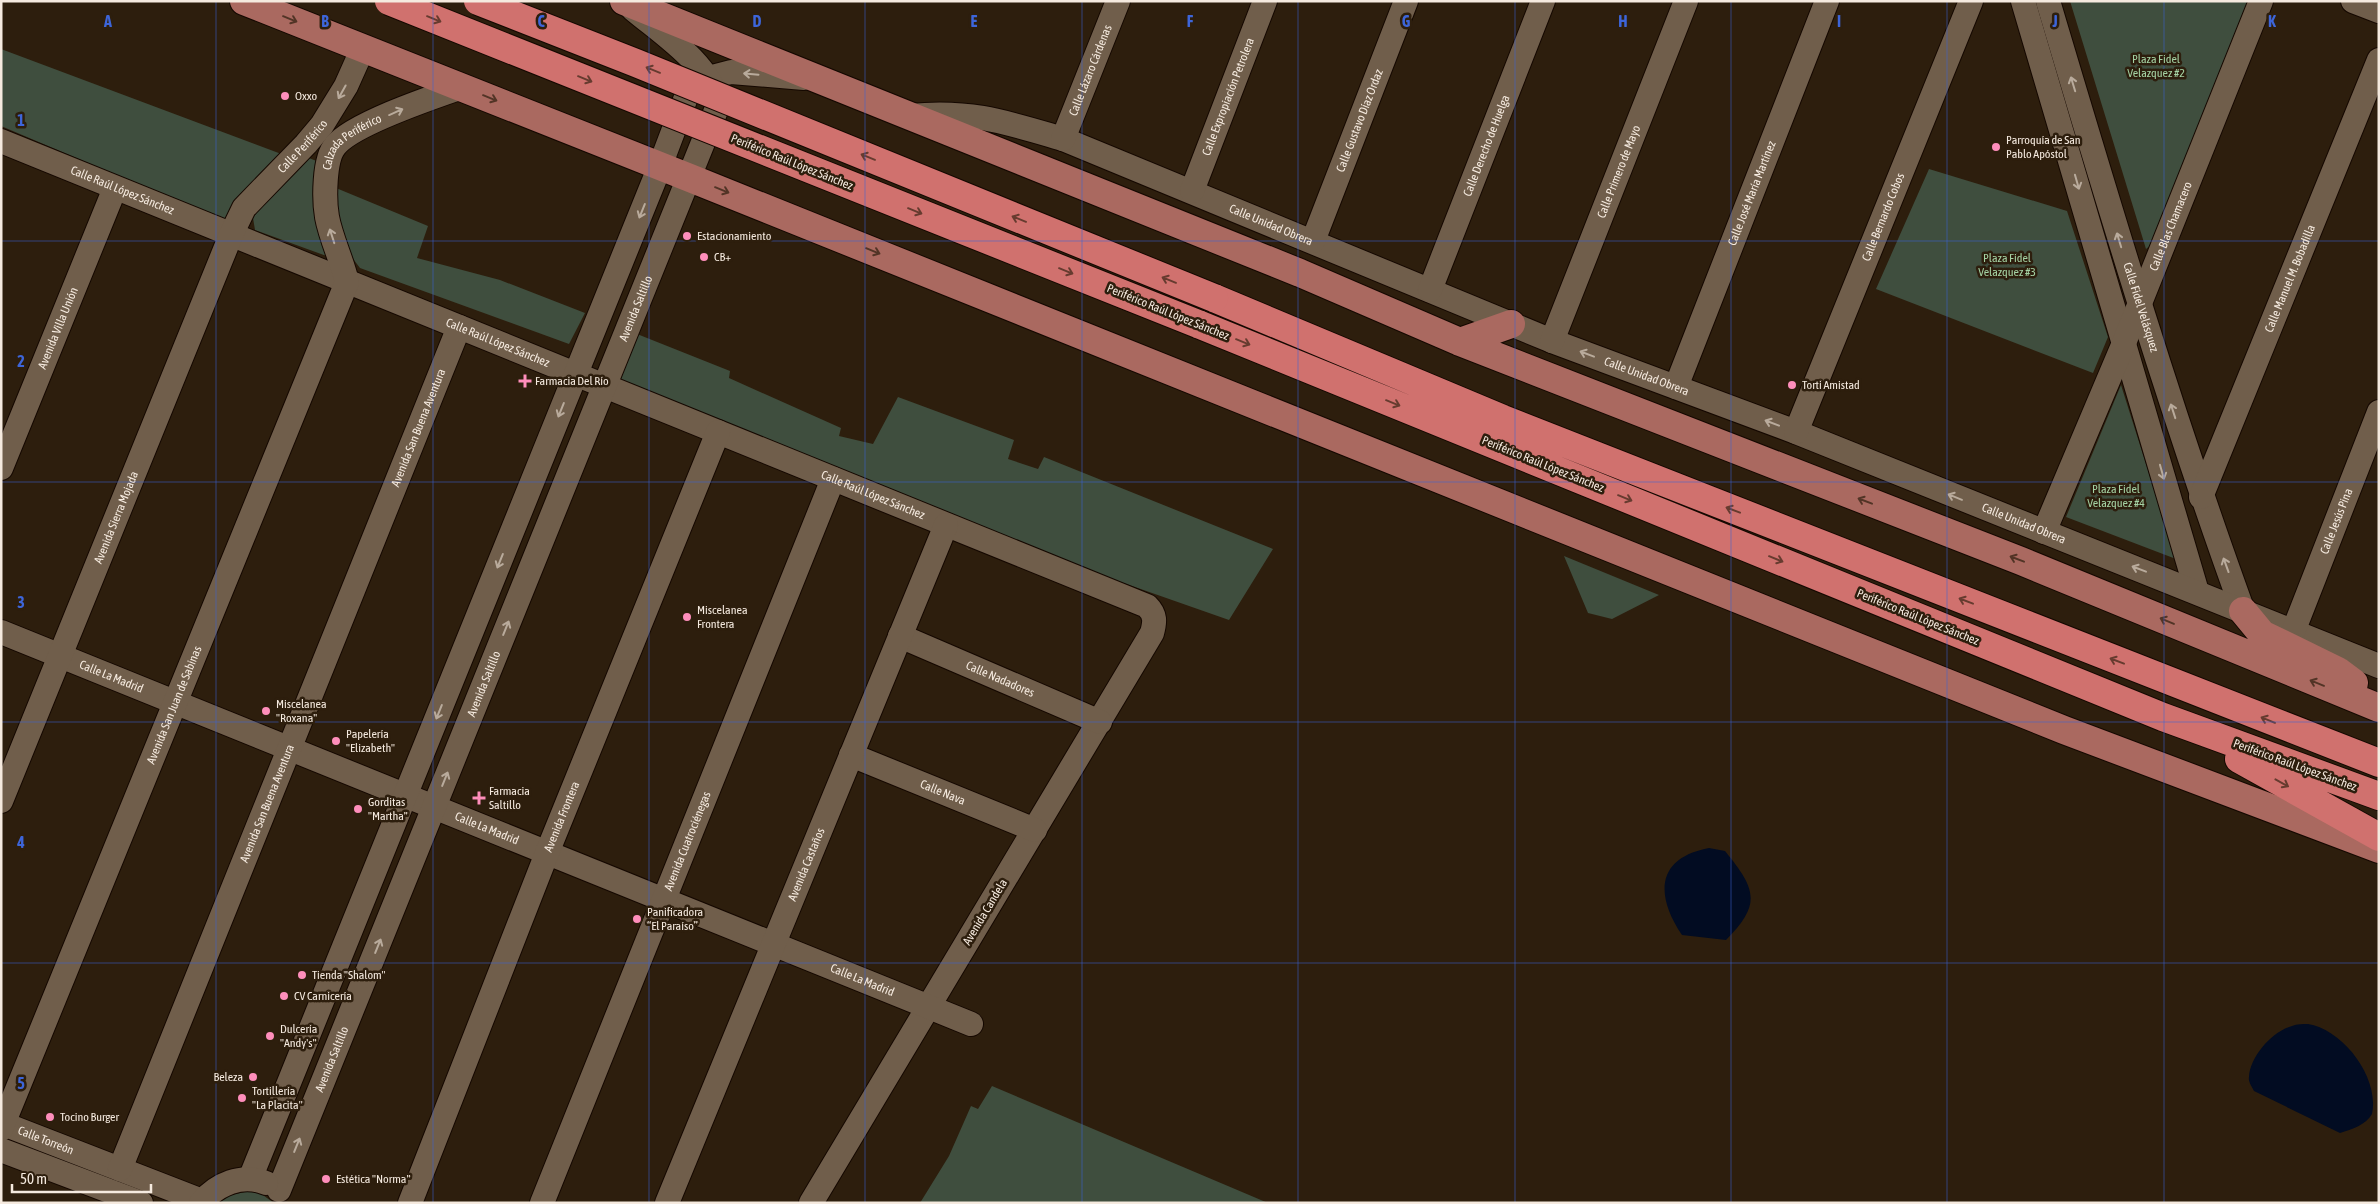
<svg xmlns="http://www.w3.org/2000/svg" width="2380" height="1204" font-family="'Asap Condensed',sans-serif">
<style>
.green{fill:#3f4e3e}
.water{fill:#020c22}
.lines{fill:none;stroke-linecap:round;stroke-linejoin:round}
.minor-casing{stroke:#150800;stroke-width:26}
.major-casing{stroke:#150800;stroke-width:30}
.highway-casing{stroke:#150800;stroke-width:30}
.minor{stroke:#705e4b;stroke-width:24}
.major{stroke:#aa6960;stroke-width:28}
.highway{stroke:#d0716e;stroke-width:28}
.highway-bridge-casing{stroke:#150800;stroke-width:30;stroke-linecap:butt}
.highway-bridge{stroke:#d0716e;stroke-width:28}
.oneway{stroke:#523426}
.oneway2{stroke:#663b2f}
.oneway3{stroke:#b9ab9c}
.grid{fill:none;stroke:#3d65d9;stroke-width:1;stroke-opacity:0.55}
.poi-dot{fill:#fe8ebb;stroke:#2d1e0d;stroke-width:2}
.labels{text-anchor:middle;stroke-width:5;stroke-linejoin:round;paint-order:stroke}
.park-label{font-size:12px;fill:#a5d3a4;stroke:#2d1e0d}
.street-label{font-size:12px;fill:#f5eadf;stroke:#2d1e0d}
.poi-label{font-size:12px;fill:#f5eadf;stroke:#2d1e0d;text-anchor:start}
.grid-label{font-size:16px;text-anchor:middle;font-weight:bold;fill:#3d65d9;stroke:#2d1e0d;stroke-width:5;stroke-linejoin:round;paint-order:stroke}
</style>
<rect width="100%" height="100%" fill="#2d1e0d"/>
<!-- green -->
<path class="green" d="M 2070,1 L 2251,1 L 2152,244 L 2146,249 Z
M 1,49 L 284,155 L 227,222 L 1,126 Z
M 309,158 L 319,162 L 332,258 L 255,230 L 253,218 C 266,197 293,179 309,158 Z
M 1929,169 L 2067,211 L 2108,337 L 2093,373 L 1876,289 Z
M 336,188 L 428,226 L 417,258 L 500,280 L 585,313 L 569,344 L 360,268 C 341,245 337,217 336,188 Z
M 632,332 L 730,371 L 729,378 L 841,428 L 839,436 L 873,444 L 898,397 L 1014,440 L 1008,459 L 1038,469 L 1044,457 L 1273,549 L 1229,620 L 1095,573 L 621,381 L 616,373 Z
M 2121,385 L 2176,559 L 2066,517 Z
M 1564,556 L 1659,595 L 1612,619 L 1588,613 Z
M 992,1086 L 1268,1203 L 920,1203 L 949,1156 L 971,1106 L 978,1109 Z
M 249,1191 L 260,1193 L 274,1203 L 217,1203 L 227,1196 Z"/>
<!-- water -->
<path class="water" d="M 1709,848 L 1725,851 C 1756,889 1762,904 1726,940 L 1682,935 C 1655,895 1656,858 1709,848 Z
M 2308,1024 C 2342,1029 2380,1077 2372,1114 C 2366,1125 2352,1129 2340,1133 L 2254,1091 C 2252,1087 2248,1082 2249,1077 C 2250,1056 2273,1031 2292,1026 C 2297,1024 2303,1024 2308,1024 Z"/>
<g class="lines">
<!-- minor casing -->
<g class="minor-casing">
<g id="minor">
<path d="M 2023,1 L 2197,592"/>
<path id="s1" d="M 2048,1 C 2109,206 2170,410 2243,611"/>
<path d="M 2353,1 L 2379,11"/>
<path id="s2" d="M 910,116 C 971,110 1005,122 1063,139 L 1552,341 L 1796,432 L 2379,666"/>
<path id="s3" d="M 1063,139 L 1118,1"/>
<path id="s4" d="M 1,141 L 1147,606 C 1156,615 1155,622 1152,633 L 811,1203"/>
<path id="s5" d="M 1192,191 L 1265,1"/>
<path id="s6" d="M 1313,241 L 1406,1"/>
<path id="s7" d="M 1430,290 L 1543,1"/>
<path id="s8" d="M 1552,341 L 1686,1"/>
<path id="s9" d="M 1676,387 L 1827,1"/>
<path id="s10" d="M 1796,432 L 1971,1"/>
<path id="s11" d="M 1,468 L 115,188"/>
<path id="s12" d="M 2201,497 L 2379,60"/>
<path id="s13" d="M 2044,532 L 2124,343 L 2261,1"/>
<path id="s14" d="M 1,632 L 971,1024"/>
<path id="s15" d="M 2293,632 L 2379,412"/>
<path id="s16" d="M 900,636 L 1100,722"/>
<path id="s17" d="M 851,755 L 1035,830"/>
<path id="s18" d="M 1,801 L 231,235 L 244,208 L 306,144 L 322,125 L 346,86 L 363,48"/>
<path id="s19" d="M 1,1123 L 202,1201"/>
<path id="s20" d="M 1,1129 L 347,282 C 342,260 331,239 327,217 C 324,200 324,159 335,146 C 352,124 433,97 462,87"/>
<path d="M 1,1150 L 141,1203"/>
<path id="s21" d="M 120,1169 L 459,327"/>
<path d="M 250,1179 L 660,166 L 688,92 L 708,78 L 731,72 L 804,78"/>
<path id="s22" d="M 279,1190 L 719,103 C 708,63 664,35 633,9"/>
<path d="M 201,1203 C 217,1184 242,1173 266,1183"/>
<path id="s23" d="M 410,1203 L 547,853 L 718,432"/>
<path id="s24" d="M 542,1203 L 833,479"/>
<path id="s25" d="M 667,1203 L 946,525"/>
</g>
</g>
<!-- major casing -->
<g class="major-casing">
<path id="major" d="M 244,1 L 690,178 L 2064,730 L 2379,849
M 624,1 L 1300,273 L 1460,342 L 2021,561 L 2379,708
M 1460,342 L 1511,324
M 2243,611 L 2262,634 L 2338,671 L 2354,683"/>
</g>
<!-- highway casing -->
<g class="highway-casing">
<path id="highway" d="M 1214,298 L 1503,419 L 2379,763
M 1198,324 L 2163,717 L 2379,796
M 2239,759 L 2379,837"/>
</g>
<!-- minor -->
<use href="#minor" class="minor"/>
<!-- major -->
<use href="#major" class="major"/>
<!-- highway -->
<use href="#highway" class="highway"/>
<!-- highway-bridge casing -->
<g class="highway-bridge-casing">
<path id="highway-bridge" d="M 389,1 L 1198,324
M 478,1 L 636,63 L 1214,298"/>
</g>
<!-- highway-bridge -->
<use href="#highway-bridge" class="highway-bridge"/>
</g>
<!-- one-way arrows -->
<defs><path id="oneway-shaft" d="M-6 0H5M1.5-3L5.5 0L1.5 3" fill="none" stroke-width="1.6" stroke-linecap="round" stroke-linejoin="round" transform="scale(1.25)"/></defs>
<g class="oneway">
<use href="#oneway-shaft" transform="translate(290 19) rotate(22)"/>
<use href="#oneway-shaft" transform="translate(490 98) rotate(22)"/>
<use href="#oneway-shaft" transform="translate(722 190) rotate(22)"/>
<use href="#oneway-shaft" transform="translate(873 251) rotate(22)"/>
<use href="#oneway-shaft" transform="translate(1865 501) rotate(-159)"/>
<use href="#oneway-shaft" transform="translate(2017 559) rotate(-159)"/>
<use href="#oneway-shaft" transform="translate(2167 621) rotate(-157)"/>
<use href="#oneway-shaft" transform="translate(2317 683) rotate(-158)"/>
</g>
<g class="oneway2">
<use href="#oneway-shaft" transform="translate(434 19) rotate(22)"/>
<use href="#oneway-shaft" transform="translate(653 70) rotate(-158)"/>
<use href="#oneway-shaft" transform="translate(585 79) rotate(22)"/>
<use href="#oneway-shaft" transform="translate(868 157) rotate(-158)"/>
<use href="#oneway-shaft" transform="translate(915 211) rotate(22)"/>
<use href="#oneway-shaft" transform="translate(1019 219) rotate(-158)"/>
<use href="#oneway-shaft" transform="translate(1066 271) rotate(22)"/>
<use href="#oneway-shaft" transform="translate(1169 280) rotate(-158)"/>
<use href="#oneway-shaft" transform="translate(1243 342) rotate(22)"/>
<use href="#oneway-shaft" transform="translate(1393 403) rotate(22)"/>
<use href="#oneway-shaft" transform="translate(1625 498) rotate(22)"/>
<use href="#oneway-shaft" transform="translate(1733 510) rotate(-159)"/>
<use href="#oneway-shaft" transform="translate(1776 559) rotate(22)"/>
<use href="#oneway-shaft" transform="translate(1966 601) rotate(-159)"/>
<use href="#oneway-shaft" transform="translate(2117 661) rotate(-159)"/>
<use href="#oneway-shaft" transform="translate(2268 720) rotate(-158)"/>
<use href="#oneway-shaft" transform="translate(2282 783) rotate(29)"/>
</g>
<g class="oneway3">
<use href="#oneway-shaft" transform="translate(751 74) rotate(-175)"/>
<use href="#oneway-shaft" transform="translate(2073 84) rotate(-107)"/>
<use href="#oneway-shaft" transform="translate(342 92) rotate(119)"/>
<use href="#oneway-shaft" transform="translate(396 112) rotate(-24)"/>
<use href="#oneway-shaft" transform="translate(2077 182) rotate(74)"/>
<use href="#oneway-shaft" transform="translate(642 211) rotate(112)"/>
<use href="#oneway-shaft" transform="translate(332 236) rotate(-108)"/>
<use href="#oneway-shaft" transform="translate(2119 240) rotate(-107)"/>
<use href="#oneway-shaft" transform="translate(1587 354) rotate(-159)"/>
<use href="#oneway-shaft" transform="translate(561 410) rotate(112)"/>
<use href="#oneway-shaft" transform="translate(2173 411) rotate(-108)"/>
<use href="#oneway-shaft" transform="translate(1772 423) rotate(-159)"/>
<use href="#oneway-shaft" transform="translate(2162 472) rotate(74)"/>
<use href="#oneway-shaft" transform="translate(1955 497) rotate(-158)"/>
<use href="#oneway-shaft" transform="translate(500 561) rotate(112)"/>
<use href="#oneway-shaft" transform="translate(2226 565) rotate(-110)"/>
<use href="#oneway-shaft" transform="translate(2139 569) rotate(-159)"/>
<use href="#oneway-shaft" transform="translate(506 628) rotate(-68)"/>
<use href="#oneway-shaft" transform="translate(439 712) rotate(112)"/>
<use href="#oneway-shaft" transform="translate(445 779) rotate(-68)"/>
<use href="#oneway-shaft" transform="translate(378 946) rotate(-68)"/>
<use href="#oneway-shaft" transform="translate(297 1145) rotate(-68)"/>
</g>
<!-- grid -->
<path class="grid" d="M 216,1 L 216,1203M 433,1 L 433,1203M 649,1 L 649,1203M 865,1 L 865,1203M 1082,1 L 1082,1203M 1298,1 L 1298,1203M 1515,1 L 1515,1203M 1731,1 L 1731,1203M 1947,1 L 1947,1203M 2164,1 L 2164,1203M 1,241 L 2379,241M 1,482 L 2379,482M 1,722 L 2379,722M 1,963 L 2379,963"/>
<!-- markers -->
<g class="poi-dot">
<circle cx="285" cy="96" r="5"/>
<circle cx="1996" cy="147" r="5"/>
<circle cx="687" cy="236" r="5"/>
<circle cx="704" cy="257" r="5"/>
<path d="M522.5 373.5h5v5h5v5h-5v5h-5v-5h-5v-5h5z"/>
<circle cx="1792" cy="385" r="5"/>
<circle cx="687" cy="617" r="5"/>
<circle cx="266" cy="711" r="5"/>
<circle cx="336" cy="741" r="5"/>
<path d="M476.5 790.5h5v5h5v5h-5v5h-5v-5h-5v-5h5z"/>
<circle cx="358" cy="809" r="5"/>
<circle cx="637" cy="919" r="5"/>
<circle cx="302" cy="975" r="5"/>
<circle cx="284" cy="996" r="5"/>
<circle cx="270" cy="1036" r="5"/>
<circle cx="253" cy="1077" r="5"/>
<circle cx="242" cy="1098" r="5"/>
<circle cx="50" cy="1117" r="5"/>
<circle cx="326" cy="1179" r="5"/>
</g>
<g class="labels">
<!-- park labels -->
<g class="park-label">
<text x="2156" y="63">Plaza Fidel<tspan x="2156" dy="14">Velazquez #2</tspan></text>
<text x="2007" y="262">Plaza Fidel<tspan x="2007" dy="14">Velazquez #3</tspan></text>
<text x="2116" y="493">Plaza Fidel<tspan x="2116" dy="14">Velazquez #4</tspan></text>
</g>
<!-- street labels -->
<g class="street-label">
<text dy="4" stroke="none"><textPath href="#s3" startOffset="74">Calle Lázaro Cárdenas</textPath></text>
<text dy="4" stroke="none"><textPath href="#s5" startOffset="101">Calle Expropiación Petrolera</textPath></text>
<text dy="4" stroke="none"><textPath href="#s6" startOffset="129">Calle Gustavo Díaz Ordaz</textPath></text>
<text dy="4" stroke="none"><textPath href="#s18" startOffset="726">Calle Periférico</textPath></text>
<text dy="4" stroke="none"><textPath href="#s20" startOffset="1070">Calzada Periférico</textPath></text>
<text dy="4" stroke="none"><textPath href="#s7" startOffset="155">Calle Derecho de Huelga</textPath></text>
<text transform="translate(792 162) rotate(22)" y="4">Periférico Raúl López Sánchez</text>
<text dy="4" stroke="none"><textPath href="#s8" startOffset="182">Calle Primero de Mayo</textPath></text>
<text dy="4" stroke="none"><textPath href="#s4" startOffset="131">Calle Raúl López Sánchez</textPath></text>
<text dy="4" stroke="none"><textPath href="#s9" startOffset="208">Calle José María Martínez</textPath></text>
<text dy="4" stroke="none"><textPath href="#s10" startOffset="232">Calle Bernardo Cobos</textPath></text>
<text dy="4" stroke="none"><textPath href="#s2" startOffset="381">Calle Unidad Obrera</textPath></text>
<text dy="4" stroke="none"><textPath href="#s13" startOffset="331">Calle Blas Chamacero</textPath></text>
<text dy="4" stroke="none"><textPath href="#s12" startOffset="236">Calle Manuel M. Bobadilla</textPath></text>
<text dy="4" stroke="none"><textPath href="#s22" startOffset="951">Avenida Saltillo</textPath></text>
<text dy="4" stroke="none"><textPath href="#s1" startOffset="320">Calle Fidel Velásquez</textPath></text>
<text transform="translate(1168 312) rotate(22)" y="4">Periférico Raúl López Sánchez</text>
<text dy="4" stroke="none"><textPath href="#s11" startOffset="151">Avenida Villa Unión</textPath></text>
<text dy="4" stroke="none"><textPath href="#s4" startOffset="536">Calle Raúl López Sánchez</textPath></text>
<text dy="4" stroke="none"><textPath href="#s2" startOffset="786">Calle Unidad Obrera</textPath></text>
<text dy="4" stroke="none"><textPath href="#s21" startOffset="799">Avenida San Buena Aventura</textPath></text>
<text transform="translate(1543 464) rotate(22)" y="4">Periférico Raúl López Sánchez</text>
<text dy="4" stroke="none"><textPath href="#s4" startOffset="941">Calle Raúl López Sánchez</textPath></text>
<text dy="4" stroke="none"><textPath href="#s18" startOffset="306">Avenida Sierra Mojada</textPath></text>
<text dy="4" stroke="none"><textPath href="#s15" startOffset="119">Calle Jesús Pina</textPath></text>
<text dy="4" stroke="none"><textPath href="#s2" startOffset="1191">Calle Unidad Obrera</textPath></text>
<text transform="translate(1918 617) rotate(22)" y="4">Periférico Raúl López Sánchez</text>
<text dy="4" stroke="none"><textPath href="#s14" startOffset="119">Calle La Madrid</textPath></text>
<text dy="4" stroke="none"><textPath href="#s16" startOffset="109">Calle Nadadores</textPath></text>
<text dy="4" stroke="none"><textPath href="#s22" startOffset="546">Avenida Saltillo</textPath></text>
<text dy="4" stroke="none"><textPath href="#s20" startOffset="458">Avenida San Juan de Sabinas</textPath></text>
<text transform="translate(2295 765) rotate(20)" y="4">Periférico Raúl López Sánchez</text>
<text dy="4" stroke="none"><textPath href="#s17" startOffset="99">Calle Nava</textPath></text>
<text dy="4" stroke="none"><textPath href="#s21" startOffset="394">Avenida San Buena Aventura</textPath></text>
<text dy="4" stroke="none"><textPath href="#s23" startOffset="415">Avenida Frontera</textPath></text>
<text dy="4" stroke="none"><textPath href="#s14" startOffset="524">Calle La Madrid</textPath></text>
<text dy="4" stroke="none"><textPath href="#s24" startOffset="390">Avenida Cuatrociénegas</textPath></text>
<text dy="4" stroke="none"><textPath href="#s25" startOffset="366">Avenida Castaños</textPath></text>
<text transform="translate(985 912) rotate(-59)" y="4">Avenida Candela</text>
<text dy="4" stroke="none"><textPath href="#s14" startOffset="929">Calle La Madrid</textPath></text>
<text dy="4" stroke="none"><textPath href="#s22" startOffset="141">Avenida Saltillo</textPath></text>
<text dy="4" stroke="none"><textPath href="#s19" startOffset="48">Calle Torreón</textPath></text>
</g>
<!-- poi labels -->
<g class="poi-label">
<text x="295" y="100">Oxxo</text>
<text x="2006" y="144">Parroquía de San<tspan x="2006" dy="14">Pablo Apóstol</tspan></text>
<text x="697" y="240">Estacionamiento</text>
<text x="714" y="261">CB+</text>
<text x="535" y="385">Farmacia Del Río</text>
<text x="1802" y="389">Torti Amistad</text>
<text x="697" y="614">Miscelanea<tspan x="697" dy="14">Frontera</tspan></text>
<text x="276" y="708">Miscelanea<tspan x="276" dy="14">"Roxana"</tspan></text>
<text x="346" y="738">Papelería<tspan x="346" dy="14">"Elizabeth"</tspan></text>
<text x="489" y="795">Farmacia<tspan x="489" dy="14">Saltillo</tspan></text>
<text x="368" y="806">Gorditas<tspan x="368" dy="14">"Martha"</tspan></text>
<text x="647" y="916">Panificadora<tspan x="647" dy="14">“El Paraíso”</tspan></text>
<text x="312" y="979">Tienda "Shalom"</text>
<text x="294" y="1000">CV Carnicería</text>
<text x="280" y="1033">Dulcería<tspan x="280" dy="14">"Andy's"</tspan></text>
<text x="243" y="1081" text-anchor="end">Beleza</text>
<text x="252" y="1095">Tortillería<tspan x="252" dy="14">"La Placita"</tspan></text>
<text x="60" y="1121">Tocino Burger</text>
<text x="336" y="1183">Estética "Norma"</text>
</g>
</g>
<g class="grid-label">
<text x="108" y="27">A</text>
<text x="325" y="27">B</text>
<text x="541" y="27">C</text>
<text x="757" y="27">D</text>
<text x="974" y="27">E</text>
<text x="1190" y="27">F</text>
<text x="1406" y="27">G</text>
<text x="1623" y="27">H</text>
<text x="1839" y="27">I</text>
<text x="2055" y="27">J</text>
<text x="2272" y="27">K</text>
<text x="21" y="126">1</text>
<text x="21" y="367">2</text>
<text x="21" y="608">3</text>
<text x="21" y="848">4</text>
<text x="21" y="1089">5</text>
</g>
<!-- border -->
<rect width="2380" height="1204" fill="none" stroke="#f5eadf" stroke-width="5"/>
<!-- scale -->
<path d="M12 1184v8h139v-8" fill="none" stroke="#f5eadf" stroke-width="2.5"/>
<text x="20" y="1184" font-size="15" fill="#f5eadf" stroke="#2d1e0d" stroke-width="4" paint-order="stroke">50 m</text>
</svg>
